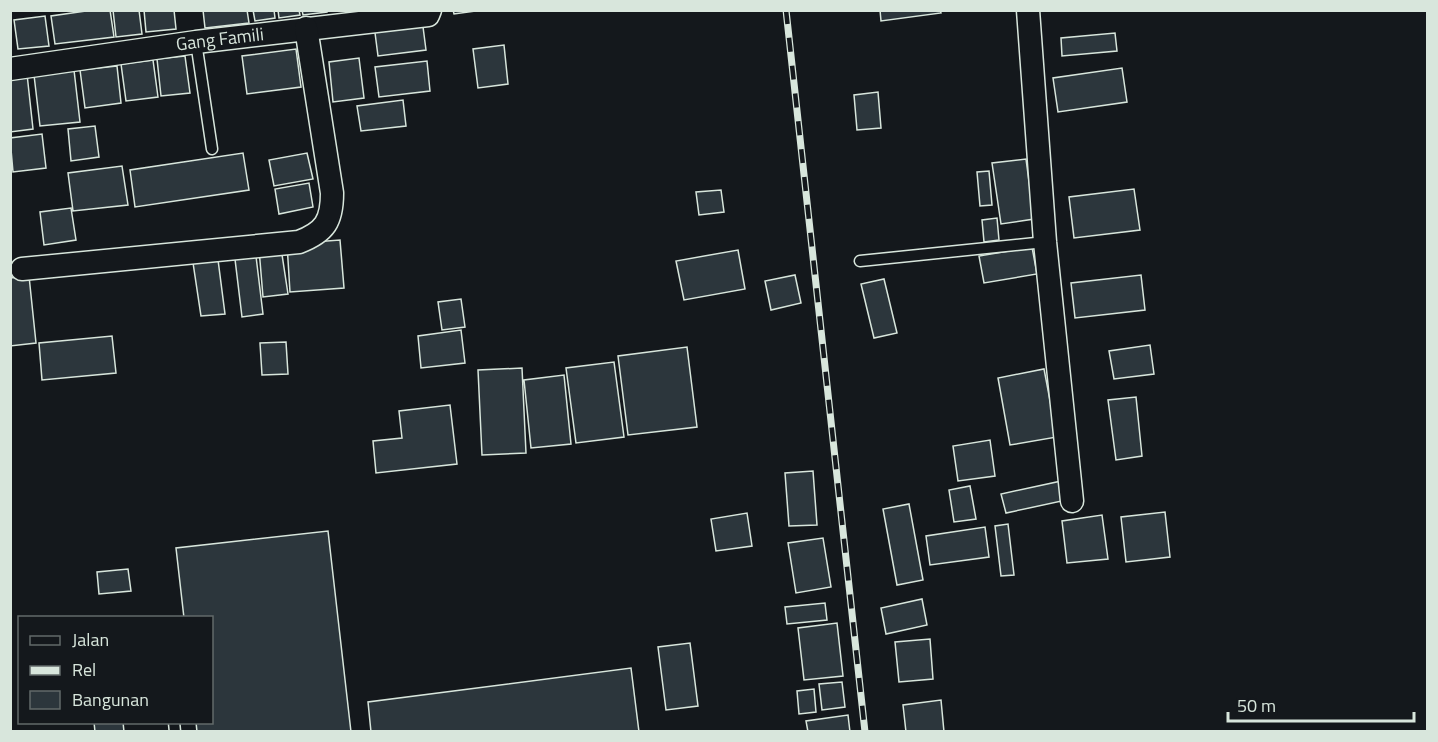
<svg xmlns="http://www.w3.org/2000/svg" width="1438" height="742" font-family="'Titillium Web',sans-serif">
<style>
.building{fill:#2c363c;stroke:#d8e6dc;stroke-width:1.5}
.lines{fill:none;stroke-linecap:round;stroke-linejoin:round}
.service-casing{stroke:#d8e6dc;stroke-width:13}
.minor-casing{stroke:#d8e6dc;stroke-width:25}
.service{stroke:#14181c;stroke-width:10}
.minor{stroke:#14181c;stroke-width:22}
.rail-casing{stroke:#d8e6dc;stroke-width:7}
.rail{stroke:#14181c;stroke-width:4.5;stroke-dasharray:14;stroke-linecap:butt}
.labels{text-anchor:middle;stroke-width:4.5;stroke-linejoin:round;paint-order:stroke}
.street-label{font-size:18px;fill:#d8e6dc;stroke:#14181c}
</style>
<rect width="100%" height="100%" fill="#14181c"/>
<!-- building -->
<path class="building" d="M 93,10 L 110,10 L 114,37 L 55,44 L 51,16 Z
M 113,10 L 139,10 L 142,34 L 116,37 Z
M 144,10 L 174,10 L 176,29 L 146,32 Z
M 203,10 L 247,10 L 249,23 L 205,28 Z
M 253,10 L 274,10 L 275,18 L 255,21 Z
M 278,10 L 299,10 L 300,15 L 279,18 Z
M 302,10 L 327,10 L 327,12 L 303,15 Z
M 453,10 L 483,10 L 454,14 Z
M 880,10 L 940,10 L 941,13 L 881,21 Z
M 45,16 L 49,46 L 18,49 L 14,20 Z
M 422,19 L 426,50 L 378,56 L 374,25 Z
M 1115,33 L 1117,51 L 1062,56 L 1061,38 Z
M 504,45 L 508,84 L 478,88 L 473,49 Z
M 296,49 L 301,87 L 247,94 L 242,56 Z
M 185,56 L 190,93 L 161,96 L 157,59 Z
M 359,58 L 364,98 L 333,102 L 329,62 Z
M 153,60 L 158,97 L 126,101 L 121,64 Z
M 427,61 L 430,91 L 379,97 L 375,67 Z
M 117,66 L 121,103 L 85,108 L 80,70 Z
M 1122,68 L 1127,102 L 1058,112 L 1053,78 Z
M 74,70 L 80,122 L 40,126 L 34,75 Z
M 27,74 L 33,129 L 10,132 L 10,76 Z
M 878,92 L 881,128 L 857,130 L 854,95 Z
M 403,100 L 406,126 L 361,131 L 357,106 Z
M 95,126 L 99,157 L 71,161 L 68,129 Z
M 42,134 L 46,168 L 13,172 L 10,138 Z
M 243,153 L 249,190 L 135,207 L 130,170 Z
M 307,153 L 313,179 L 274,186 L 269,160 Z
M 1026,159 L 1034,219 L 1001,224 L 992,163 Z
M 122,166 L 128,205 L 73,211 L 68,173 Z
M 989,171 L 992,205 L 980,206 L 977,172 Z
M 309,183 L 313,207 L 279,214 L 275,189 Z
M 1134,189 L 1140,230 L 1074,238 L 1069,197 Z
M 721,190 L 724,212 L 699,215 L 696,192 Z
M 71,208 L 76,240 L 44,245 L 40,212 Z
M 997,218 L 999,240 L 984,242 L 982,220 Z
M 340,240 L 344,288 L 290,292 L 287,244 Z
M 1032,247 L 1037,274 L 984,283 L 979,256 Z
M 255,248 L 263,314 L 242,317 L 234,251 Z
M 281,248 L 288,294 L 263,297 L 259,249 Z
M 738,250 L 745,289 L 684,300 L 676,261 Z
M 217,252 L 225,314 L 201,316 L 192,256 Z
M 795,275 L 801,303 L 771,310 L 765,281 Z
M 1141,275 L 1145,310 L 1075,318 L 1071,283 Z
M 29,276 L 36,343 L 10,346 L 10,278 Z
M 884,279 L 897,333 L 874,338 L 861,284 Z
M 461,299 L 465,327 L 442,330 L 438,302 Z
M 461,330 L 465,363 L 421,368 L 418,336 Z
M 112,336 L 116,373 L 42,380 L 39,343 Z
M 286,342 L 288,374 L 262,375 L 260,343 Z
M 1150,345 L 1154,374 L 1114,379 L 1109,351 Z
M 687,347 L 697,427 L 628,435 L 618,356 Z
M 614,362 L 624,437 L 576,443 L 566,368 Z
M 522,368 L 526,453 L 482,455 L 478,370 Z
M 1044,369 L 1057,437 L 1010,445 L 998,378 Z
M 564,375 L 571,444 L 531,448 L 524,380 Z
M 1136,397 L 1142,456 L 1116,460 L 1108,400 Z
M 450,405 L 457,464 L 376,473 L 373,441 L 402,438 L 399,411 Z
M 990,440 L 995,476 L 958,481 L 953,446 Z
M 813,471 L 817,525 L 789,526 L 785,473 Z
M 1066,480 L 1071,499 L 1006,513 L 1001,494 Z
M 970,486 L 976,519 L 954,522 L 949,490 Z
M 909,504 L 923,580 L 897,585 L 883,509 Z
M 1165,512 L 1170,557 L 1126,562 L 1121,517 Z
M 747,513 L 752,546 L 716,551 L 711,519 Z
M 1102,515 L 1108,559 L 1067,563 L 1062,521 Z
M 1008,524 L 1014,575 L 1001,576 L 995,526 Z
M 985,527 L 989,557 L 930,565 L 926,536 Z
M 328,531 L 351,732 L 197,732 L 196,722 L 212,722 L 212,618 L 184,618 L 176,548 Z
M 823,538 L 831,587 L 796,593 L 788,543 Z
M 128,569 L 131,591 L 99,594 L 97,572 Z
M 922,599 L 927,625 L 886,634 L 881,608 Z
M 825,603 L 827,620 L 787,624 L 785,607 Z
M 837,623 L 843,676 L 804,680 L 798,628 Z
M 930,639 L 933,679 L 899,682 L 895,642 Z
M 690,643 L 698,706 L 666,710 L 658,647 Z
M 631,668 L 639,732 L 371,732 L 368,702 Z
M 842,682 L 845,707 L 822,710 L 819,684 Z
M 814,689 L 816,712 L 799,714 L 797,691 Z
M 941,700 L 944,732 L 906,732 L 903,705 Z
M 848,715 L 850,732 L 808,732 L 806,721 Z
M 94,722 L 123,722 L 124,732 L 95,732 Z"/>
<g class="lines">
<!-- service casing -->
<g class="service-casing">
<path id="service" d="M 196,42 L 212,149
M 860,261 L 1045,242
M 174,722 L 175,732"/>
</g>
<!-- minor casing -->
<g class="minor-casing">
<g id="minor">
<path d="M 1028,10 L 1045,242 L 1072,501"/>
<path id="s1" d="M 10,69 L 196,42 L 428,15 L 430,10"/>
<path d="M 22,269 L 299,242 C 325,232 332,221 332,193 L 306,28"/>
</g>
</g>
<!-- service -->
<use href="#service" class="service"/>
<!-- minor -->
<use href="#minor" class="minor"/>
<!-- rail casing -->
<g class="rail-casing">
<path id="rail" d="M 786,10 L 865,732"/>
</g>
<!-- rail -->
<use href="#rail" class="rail"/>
</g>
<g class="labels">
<!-- street labels -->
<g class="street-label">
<text dy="6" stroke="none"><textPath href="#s1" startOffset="212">Gang Famili</textPath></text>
</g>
</g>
<!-- border -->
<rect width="1438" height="742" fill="none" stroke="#d8e6dc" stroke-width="24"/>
<!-- legend -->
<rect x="18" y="616" width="195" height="108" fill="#14181c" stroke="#626a69" stroke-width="1.5"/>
<rect x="30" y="636" width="30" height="9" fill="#14181c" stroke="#626a69" stroke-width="1.5"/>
<text x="72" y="646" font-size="18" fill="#d8e6dc">Jalan</text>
<rect x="30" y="666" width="30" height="9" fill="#d8e6dc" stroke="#626a69" stroke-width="1.5"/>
<text x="72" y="676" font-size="18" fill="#d8e6dc">Rel</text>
<rect x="30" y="691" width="30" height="18" fill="#2c363c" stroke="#626a69" stroke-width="1.5"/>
<text x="72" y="706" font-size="18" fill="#d8e6dc">Bangunan</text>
<!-- scale -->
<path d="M1228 712v9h186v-9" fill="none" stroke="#d8e6dc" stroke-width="3"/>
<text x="1237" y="712" font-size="18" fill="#d8e6dc" stroke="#14181c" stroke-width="4.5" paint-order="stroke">50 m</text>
</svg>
